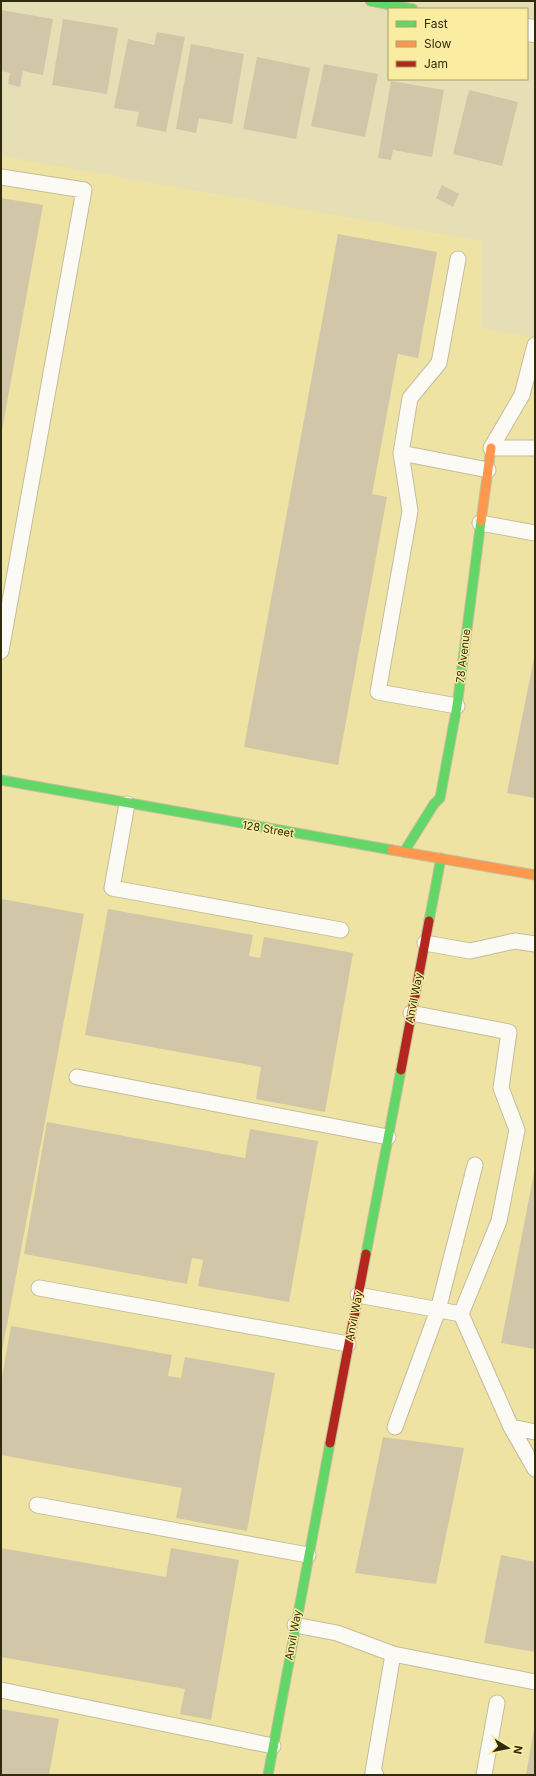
<svg xmlns="http://www.w3.org/2000/svg" width="536" height="1776" font-family="Inter,sans-serif">
<style>
.built{fill:#eee3a2}
.building{fill:#d1c6a7}
.lines{fill:none;stroke-linecap:round;stroke-linejoin:round}
.lane-casing{stroke:#c3bd9d;stroke-width:17}
.street-casing{stroke:#c3bd9d;stroke-width:24}
.fast-casing{stroke:#c3bd9d;stroke-width:11}
.slow-casing{stroke:#c3bd9d;stroke-width:11}
.jam-casing{stroke:#c3bd9d;stroke-width:11}
.lane{stroke:#fbfaf4;stroke-width:15}
.street{stroke:#fbfaf4;stroke-width:22}
.fast{stroke:#63d668;stroke-width:9}
.slow{stroke:#ff974d;stroke-width:9}
.jam{stroke:#b3261e;stroke-width:9}
.labels{text-anchor:middle;stroke-width:3;stroke-linejoin:round;paint-order:stroke}
.street-label{font-size:11px;fill:#302b0c;stroke:#faeda2}
</style>
<rect width="100%" height="100%" fill="#e6dfb6"/>
<!-- built -->
<path class="built" d="M 1,156 L 481,241 L 481,328 L 535,338 L 535,1775 L 1,1775 Z"/>
<!-- building -->
<path class="building" d="M 1,10 L 53,19 L 43,75 L 23,71 L 20,87 L 8,84 L 10,73 L 1,71 Z
M 63,19 L 118,28 L 107,94 L 52,85 Z
M 157,32 L 185,37 L 166,132 L 136,126 L 139,112 L 114,108 L 128,39 L 154,45 Z
M 191,44 L 244,54 L 232,124 L 199,118 L 196,133 L 176,129 Z
M 257,57 L 310,68 L 296,139 L 243,129 Z
M 324,64 L 378,74 L 365,137 L 311,126 Z
M 391,81 L 444,90 L 432,157 L 393,150 L 391,160 L 378,158 Z
M 469,90 L 518,102 L 502,166 L 453,154 Z
M 442,185 L 459,194 L 453,207 L 436,198 Z
M 1,198 L 43,205 L 2,430 L 1,430 Z
M 338,234 L 437,252 L 418,358 L 398,354 L 372,494 L 387,497 L 338,765 L 244,747 Z
M 534,658 L 535,658 L 535,798 L 507,793 Z
M 2,899 L 84,914 L 2,1351 L 1,904 Z
M 108,909 L 253,935 L 249,956 L 260,958 L 264,937 L 353,953 L 325,1112 L 256,1099 L 261,1067 L 85,1035 Z
M 47,1122 L 245,1158 L 250,1129 L 318,1141 L 289,1302 L 198,1286 L 203,1260 L 192,1258 L 187,1284 L 24,1254 Z
M 534,1173 L 535,1173 L 535,1349 L 501,1343 Z
M 11,1326 L 172,1355 L 168,1376 L 181,1378 L 185,1357 L 275,1373 L 247,1531 L 176,1518 L 182,1488 L 1,1455 L 1,1383 Z
M 383,1437 L 464,1448 L 436,1584 L 355,1573 Z
M 1,1548 L 166,1577 L 171,1548 L 239,1560 L 211,1720 L 180,1714 L 185,1689 L 1,1657 Z
M 501,1555 L 535,1562 L 535,1652 L 484,1643 Z
M 1,1709 L 59,1719 L 49,1775 L 1,1775 Z
M 534,1729 L 535,1775 L 526,1775 Z"/>
<g class="lines">
<!-- lane casing -->
<g class="lane-casing">
<path id="lane" d="M 1,177 L 84,190 L 1,651
M 491,448 L 522,395 L 535,345
M 491,448 L 535,448
M 401,453 L 488,470
M 480,523 L 535,533
M 457,706 L 378,692 L 410,511 L 401,453 L 410,398 L 439,363 L 458,259
M 127,804 L 112,888 L 341,930
M 425,943 L 470,951 L 515,941 L 535,944
M 77,1077 L 388,1137
M 39,1288 L 348,1344
M 358,1295 L 461,1314 L 499,1221 L 517,1130 L 501,1088 L 509,1032 L 411,1013
M 461,1314 L 511,1427 L 535,1469
M 395,1427 L 438,1310 L 475,1165
M 511,1427 L 535,1432
M 37,1505 L 308,1555
M 295,1625 L 337,1633 L 393,1654 L 535,1682
M 1,1690 L 273,1746
M 376,1775 L 373,1772 L 393,1654
M 484,1775 L 497,1703"/>
</g>
<!-- street casing -->
<g class="street-casing">
<path id="street" d="M 527,30 L 535,31"/>
</g>
<!-- fast casing -->
<g class="fast-casing">
<path id="fast" d="M 370,1 L 413,9
M 1,780 L 392,850
M 404,852 L 434,804 L 440,798 L 457,706 L 481,521
M 429,921 L 441,858
M 366,1254 L 401,1070
M 268,1775 L 330,1443"/>
</g>
<!-- slow casing -->
<g class="slow-casing">
<path id="slow" d="M 481,521 L 491,448
M 392,850 L 535,875"/>
</g>
<!-- jam casing -->
<g class="jam-casing">
<path id="jam" d="M 401,1070 L 429,921
M 330,1443 L 366,1254"/>
</g>
<!-- lane -->
<use href="#lane" class="lane"/>
<!-- street -->
<use href="#street" class="street"/>
<!-- fast -->
<use href="#fast" class="fast"/>
<!-- slow -->
<use href="#slow" class="slow"/>
<!-- jam -->
<use href="#jam" class="jam"/>
</g>
<g class="labels">
<!-- street labels -->
<g class="street-label">
<text transform="translate(463 656) rotate(-83)" y="4">78 Avenue</text>
<text transform="translate(268 829) rotate(10)" y="4">128 Street</text>
<text transform="translate(414 998) rotate(-79)" y="4">Anvil Way</text>
<text transform="translate(354 1316) rotate(-79)" y="4">Anvil Way</text>
<text transform="translate(293 1635) rotate(-80)" y="4">Anvil Way</text>
</g>
</g>
<!-- border -->
<rect width="536" height="1776" fill="none" stroke="#302b0c" stroke-width="4"/>
<!-- legend -->
<rect x="388" y="8" width="140" height="72" fill="#faeda2" stroke="#a99f66"/>
<rect x="396" y="21" width="20" height="6" fill="#63d668" stroke="#a99f66"/>
<text x="424" y="28" font-size="12" fill="#302b0c">Fast</text>
<rect x="396" y="41" width="20" height="6" fill="#ff974d" stroke="#a99f66"/>
<text x="424" y="48" font-size="12" fill="#302b0c">Slow</text>
<rect x="396" y="61" width="20" height="6" fill="#b3261e" stroke="#a99f66"/>
<text x="424" y="68" font-size="12" fill="#302b0c">Jam</text>
<!-- north arrow -->
<g transform="translate(508 1748) rotate(100)" stroke="#faeda2" stroke-width="3" paint-order="stroke">
<path d="M0-3L7 15L0 10L-7 15Z" fill="#302b0c"/>
<text y="-6" font-size="11" font-weight="bold" text-anchor="middle" fill="#302b0c">N</text>
</g>
</svg>
